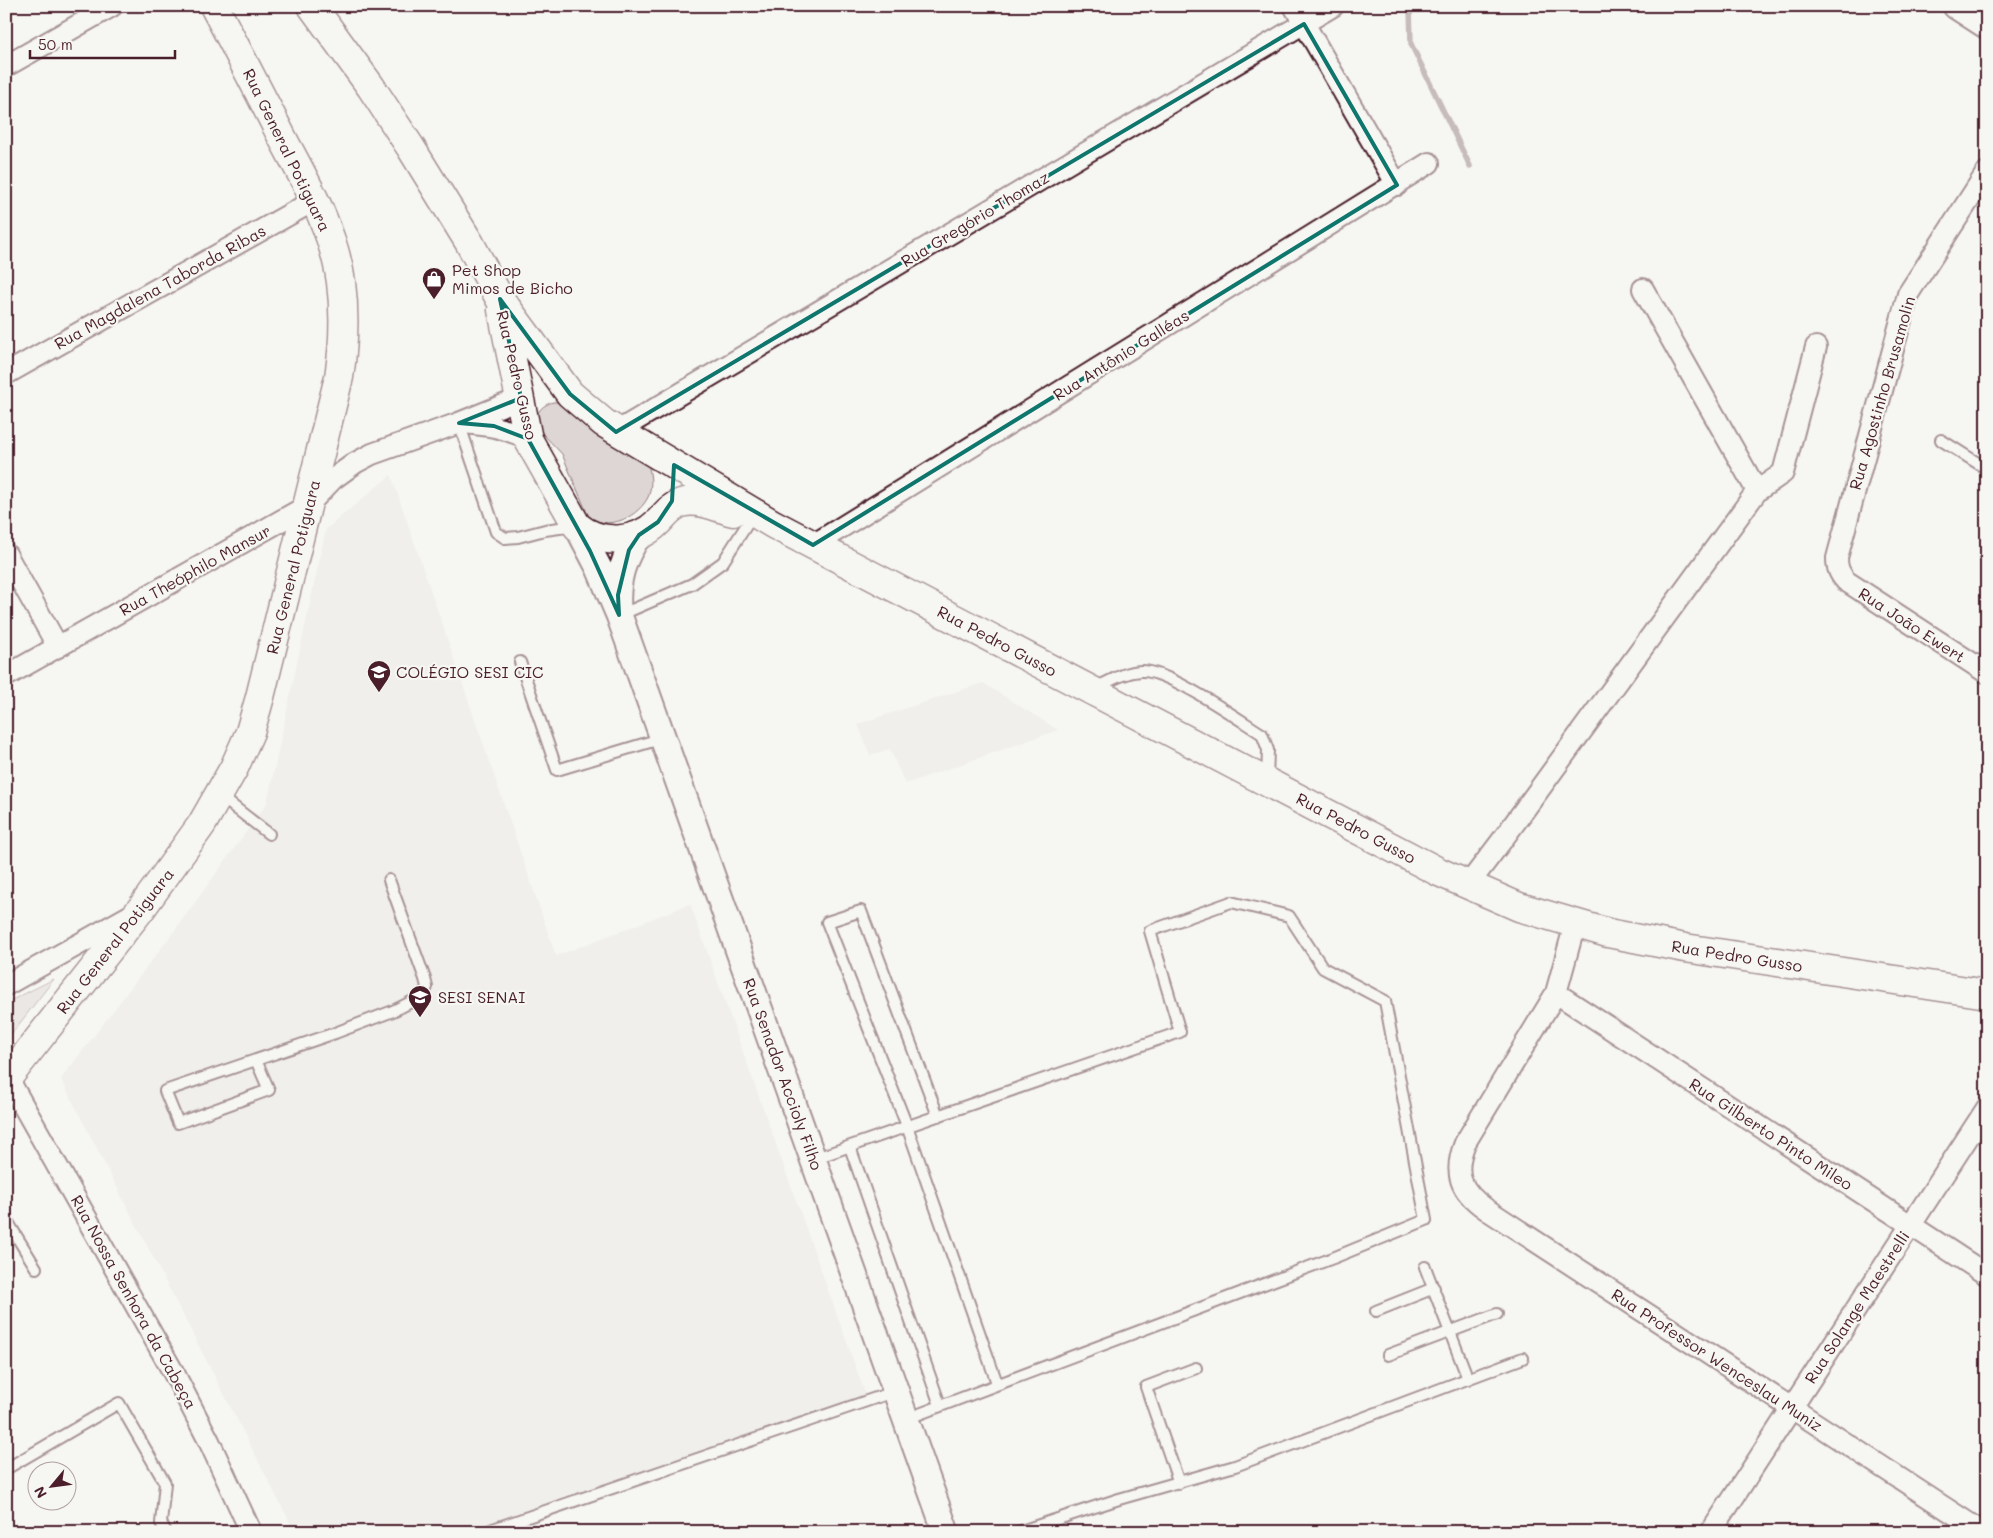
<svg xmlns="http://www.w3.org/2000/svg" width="1993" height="1538" font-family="Mali,sans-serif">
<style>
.built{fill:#e9e6e3}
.green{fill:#ddd6d5;stroke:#947a80}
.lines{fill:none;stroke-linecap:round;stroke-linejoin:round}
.stream{stroke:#8e747a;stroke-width:5.5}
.service-casing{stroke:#4a1f2b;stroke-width:14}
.minor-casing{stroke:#4a1f2b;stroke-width:24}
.tertiary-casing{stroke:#4a1f2b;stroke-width:29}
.secondary-casing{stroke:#4a1f2b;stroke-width:31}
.service{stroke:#f6f6f2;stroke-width:10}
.minor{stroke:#f6f6f2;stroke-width:20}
.tertiary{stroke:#f6f6f2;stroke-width:25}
.secondary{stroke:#f6f6f2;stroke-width:28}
.marked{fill:none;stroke:#0f766e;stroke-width:4;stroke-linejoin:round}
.labels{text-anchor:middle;stroke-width:4.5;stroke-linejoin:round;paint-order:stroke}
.street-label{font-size:16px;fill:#4a1f2b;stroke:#f6f6f2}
.poi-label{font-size:16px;fill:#4a1f2b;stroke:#f6f6f2;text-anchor:start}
</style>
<rect width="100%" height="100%" fill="#f6f6f2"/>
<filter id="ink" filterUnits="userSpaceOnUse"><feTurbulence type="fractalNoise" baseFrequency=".02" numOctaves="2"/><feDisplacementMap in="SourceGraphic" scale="10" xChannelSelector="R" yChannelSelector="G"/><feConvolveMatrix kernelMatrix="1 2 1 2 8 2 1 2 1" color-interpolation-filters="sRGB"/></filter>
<g filter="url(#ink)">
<!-- built -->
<path class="built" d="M 391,475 L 556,956 L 690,904 L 867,1399 L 505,1532 L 295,1532 L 61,1079 L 175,930 L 267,803 L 326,529 Z
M 983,683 L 1058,730 L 905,784 L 890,749 L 870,755 L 858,724 Z"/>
<!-- green -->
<path class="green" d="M 553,402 L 559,402 L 598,435 L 648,464 C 651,475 652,485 649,495 C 640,517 606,533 588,515 L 562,454 L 543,434 L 536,422 C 536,411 543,405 553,402 Z
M 54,979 L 6,1041 L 6,1003 Z"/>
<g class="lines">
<!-- stream -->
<path class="stream" d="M 1410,6 L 1411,44 L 1470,166"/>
<!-- service casing -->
<g class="service-casing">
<path id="service" d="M 459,423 L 496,532 L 505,538 L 518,537 L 545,530 L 574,526
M 1941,440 L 1987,469
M 620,615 L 692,584 L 723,562 L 751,518
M 520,662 L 557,770 L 663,738
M 1095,688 C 1110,681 1124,672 1141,671 C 1167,669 1238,719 1262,734 L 1268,750 L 1267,781
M 220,796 L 269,834
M 256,1060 L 269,1090 L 178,1123 L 165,1091 L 335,1033 L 393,1011 L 423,996 L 427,987 L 425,979 L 389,880
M 938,1116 L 861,911 L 827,922 L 907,1126 L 997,1383
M 850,1147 L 940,1405
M 813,1159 L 1180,1032 L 1150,931 L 1231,902 L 1289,916 L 1323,968 L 1385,1001 L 1426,1220 L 1333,1258 L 906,1419
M 6,1219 L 36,1268
M 1425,1267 L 1468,1379
M 1376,1311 L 1434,1288
M 1388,1355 L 1497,1314
M 6,1469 L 119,1403 L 165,1483 L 161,1523 L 166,1532
M 1179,1483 L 1146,1387 L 1196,1368
M 484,1532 L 896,1391
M 1018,1532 L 1119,1499 L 1235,1466 L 1523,1358"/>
</g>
<!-- minor casing -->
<g class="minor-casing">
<path id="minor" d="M 1294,6 L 1397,185
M 6,66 L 112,6
M 1987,172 L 1908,294 L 1837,558 C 1837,568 1839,573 1846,581 L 1987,673
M 1643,289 L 1757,491
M 6,374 L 315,200
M 464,423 C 488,425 507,428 528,439
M 616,432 L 1333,6
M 813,545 L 1429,163
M 6,554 L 58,647
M 6,676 L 307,506 L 333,479 L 355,463 L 372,454 L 459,423 L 521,398
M 1468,885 L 1500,843 L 1757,491 L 1783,473 L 1816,347
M 1575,924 L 1556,993 L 1465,1143 C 1453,1173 1460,1191 1486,1209 L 1982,1532
M 6,985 L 133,914
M 1556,993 L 1987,1275
M 6,1075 L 176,1377 L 209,1441 L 251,1532
M 1711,1532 L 1987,1108"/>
</g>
<!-- tertiary casing -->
<g class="tertiary-casing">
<path id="tertiary" d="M 1956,6 L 1987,26
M 577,526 L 599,568 L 619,615 L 946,1532
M 618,608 C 616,580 623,558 639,535"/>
</g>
<!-- secondary casing -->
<g class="secondary-casing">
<path id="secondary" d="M 312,6 L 371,87 L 411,148 L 469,242 L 500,299 L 570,394 L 604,423 L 773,524 L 1439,872 L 1519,907 L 1608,933 L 1685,948 L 1987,994
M 502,310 L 528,439 L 577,526 C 600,545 636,544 658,522 C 665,515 670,507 681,503 C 698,498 717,507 733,512
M 6,1080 L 141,909 L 202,824 L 234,768 L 250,732 L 260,697 L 339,377 C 344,345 345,314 341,282 C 334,231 308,186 284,141 C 261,96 238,51 214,6"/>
</g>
<!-- service -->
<use href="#service" class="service"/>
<!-- minor -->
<use href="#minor" class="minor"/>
<!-- tertiary -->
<use href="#tertiary" class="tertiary"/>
<!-- secondary -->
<use href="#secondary" class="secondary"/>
</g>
</g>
<!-- marked area -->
<path d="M0 0H1993V1538H0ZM 1304,24 L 1397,185 L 813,545 L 674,465 L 672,501 L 658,522 L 639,535 L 629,550 L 618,595 L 619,615 L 590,551 L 528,439 L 494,426 L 459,423 L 521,398 L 500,299 L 570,394 L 616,432 Z" fill="#f6f6f2" fill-opacity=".55" fill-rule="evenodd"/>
<path class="marked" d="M 1304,24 L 1397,185 L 813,545 L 674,465 L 672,501 L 658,522 L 639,535 L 629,550 L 618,595 L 619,615 L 590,551 L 528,439 L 494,426 L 459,423 L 521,398 L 500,299 L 570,394 L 616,432 Z"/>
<!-- icons -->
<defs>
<g id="shop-pin" transform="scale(1.25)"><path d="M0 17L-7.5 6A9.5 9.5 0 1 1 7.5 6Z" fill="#4a1f2b" stroke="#f6f6f2"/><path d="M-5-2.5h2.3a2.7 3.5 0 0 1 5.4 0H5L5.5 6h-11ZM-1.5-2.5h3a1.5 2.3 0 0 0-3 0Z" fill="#fff"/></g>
<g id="school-pin" transform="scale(1.25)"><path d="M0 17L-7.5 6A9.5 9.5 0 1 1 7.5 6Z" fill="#4a1f2b" stroke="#f6f6f2"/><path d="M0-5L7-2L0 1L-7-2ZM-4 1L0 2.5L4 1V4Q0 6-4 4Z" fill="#fff"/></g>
<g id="university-pin" transform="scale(1.25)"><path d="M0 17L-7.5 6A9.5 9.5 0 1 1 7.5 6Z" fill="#4a1f2b" stroke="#f6f6f2"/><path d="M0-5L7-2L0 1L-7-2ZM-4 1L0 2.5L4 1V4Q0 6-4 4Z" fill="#fff"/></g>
</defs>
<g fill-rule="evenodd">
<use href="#shop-pin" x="434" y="279"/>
<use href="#school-pin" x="379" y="672"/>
<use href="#university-pin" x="420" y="997"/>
</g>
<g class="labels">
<!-- street labels -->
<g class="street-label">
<text transform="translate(287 150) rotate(64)" y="6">Rua General Potiguara</text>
<text transform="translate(975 219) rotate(-31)" y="6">Rua Gregório Thomaz</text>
<text transform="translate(160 287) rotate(-29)" y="6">Rua Magdalena Taborda Ribas</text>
<text transform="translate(1121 355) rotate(-32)" y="6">Rua Antônio Galléas</text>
<text transform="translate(517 375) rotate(77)" y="6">Rua Pedro Gusso</text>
<text transform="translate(1882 393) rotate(-74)" y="6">Rua Agostinho Brusamolin</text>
<text transform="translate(293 567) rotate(-76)" y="6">Rua General Potiguara</text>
<text transform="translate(195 570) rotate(-29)" y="6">Rua Theóphilo Mansur</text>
<text transform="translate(1912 625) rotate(33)" y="6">Rua João Ewert</text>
<text transform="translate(997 641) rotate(28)" y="6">Rua Pedro Gusso</text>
<text transform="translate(1356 828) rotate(28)" y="6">Rua Pedro Gusso</text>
<text transform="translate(115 941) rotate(-52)" y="6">Rua General Potiguara</text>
<text transform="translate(1737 956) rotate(9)" y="6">Rua Pedro Gusso</text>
<text transform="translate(783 1074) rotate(70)" y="6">Rua Senador Accioly Filho</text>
<text transform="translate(1771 1134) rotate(33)" y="6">Rua Gilberto Pinto Mileo</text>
<text transform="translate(134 1302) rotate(61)" y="6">Rua Nossa Senhora da Cabeça</text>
<text transform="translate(1857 1307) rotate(-57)" y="6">Rua Solange Maestrelli</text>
<text transform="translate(1717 1360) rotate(33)" y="6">Rua Professor Wenceslau Muniz</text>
</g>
<!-- poi labels -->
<g class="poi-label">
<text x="452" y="276">Pet Shop<tspan x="452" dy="18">Mimos de Bicho</tspan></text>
<text x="396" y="678">COLÉGIO SESI CIC</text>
<text x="438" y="1003">SESI SENAI</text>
</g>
</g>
<!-- margin -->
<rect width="1993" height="1538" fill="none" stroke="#f6f6f2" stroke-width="25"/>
<rect x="12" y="12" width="1968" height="1513" fill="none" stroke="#4a1f2b" stroke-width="2" filter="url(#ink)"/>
<!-- north arrow -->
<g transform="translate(52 1486) rotate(241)"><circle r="24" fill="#f6f6f2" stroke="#b1a0a2"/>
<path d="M0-4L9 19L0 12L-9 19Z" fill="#4a1f2b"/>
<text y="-8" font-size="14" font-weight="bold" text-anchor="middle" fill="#4a1f2b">N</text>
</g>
<!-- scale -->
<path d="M30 50v8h145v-8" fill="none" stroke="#4a1f2b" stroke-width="2.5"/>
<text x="38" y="50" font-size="15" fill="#4a1f2b" stroke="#f6f6f2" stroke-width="4" paint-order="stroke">50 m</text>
</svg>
